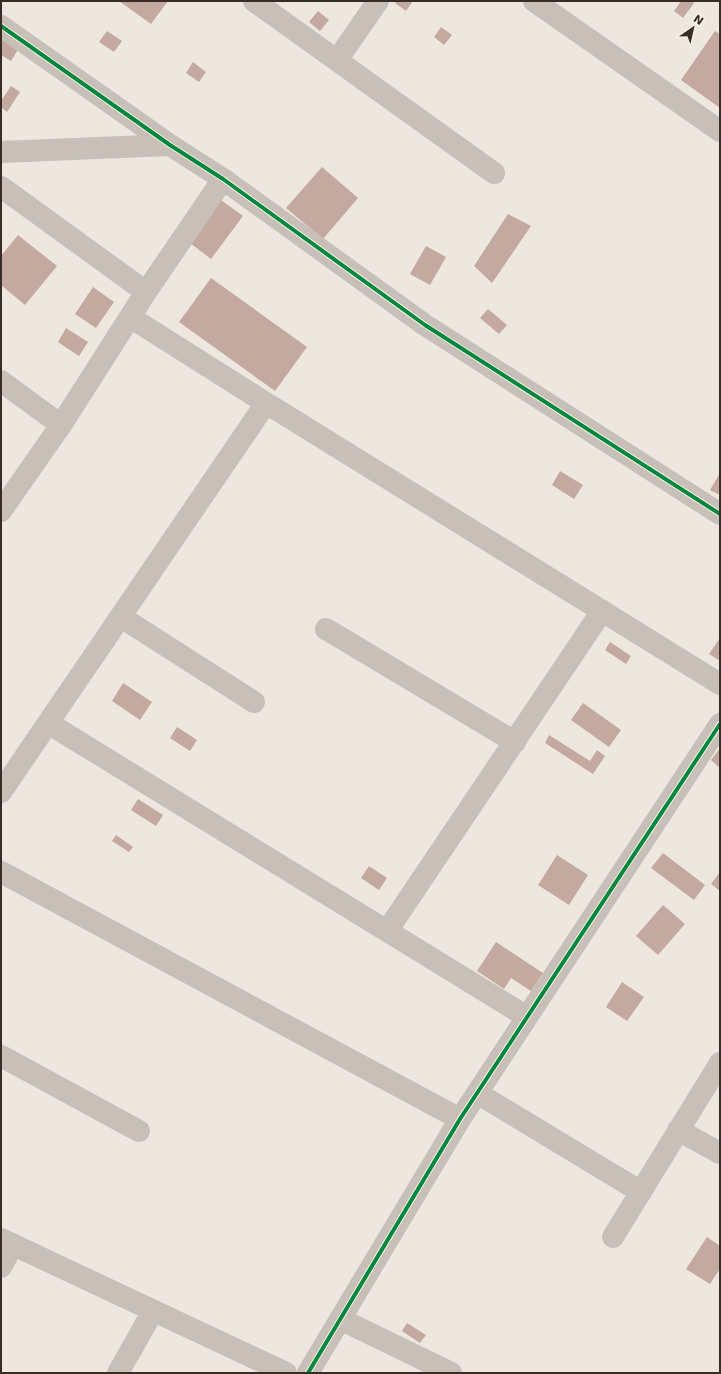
<svg xmlns="http://www.w3.org/2000/svg" width="721" height="1374" font-family="'DejaVu Sans',sans-serif">
<style>
.building{fill:#c3a9a0}
.lines{fill:none;stroke-linecap:round;stroke-linejoin:round}
.minor{stroke:#c7bfb8;stroke-width:22}
.cycleway-casing{stroke:#fbf1e6;stroke-width:6}
.cycleway{stroke:#00873e;stroke-width:4}
</style>
<rect width="100%" height="100%" fill="#eee7e0"/>
<!-- building -->
<path class="building" d="M 119,1 L 168,1 L 151,24 Z
M 397,1 L 413,1 L 406,11 L 395,3 Z
M 681,1 L 692,1 L 694,3 L 683,18 L 674,11 Z
M 318,11 L 329,20 L 320,31 L 309,22 Z
M 441,27 L 452,35 L 444,45 L 434,37 Z
M 107,31 L 122,41 L 114,52 L 99,42 Z
M 715,31 L 720,34 L 720,108 L 681,80 Z
M 1,36 L 19,48 L 11,61 L 1,55 Z
M 193,62 L 206,72 L 199,82 L 186,73 Z
M 11,86 L 20,92 L 7,112 L 1,107 L 1,101 Z
M 322,167 L 358,198 L 323,239 L 286,208 Z
M 221,200 L 243,216 L 211,259 L 190,243 Z
M 508,214 L 531,226 L 492,283 L 474,266 Z
M 18,235 L 57,266 L 25,305 L 1,285 L 1,256 Z
M 426,246 L 446,257 L 430,285 L 410,274 Z
M 211,278 L 307,347 L 275,391 L 179,322 Z
M 93,287 L 114,302 L 96,328 L 75,314 Z
M 488,309 L 507,325 L 499,334 L 480,318 Z
M 66,328 L 88,342 L 79,356 L 58,342 Z
M 560,471 L 583,485 L 574,499 L 552,485 Z
M 720,473 L 720,495 L 710,490 Z
M 720,638 L 720,661 L 709,654 Z
M 610,642 L 631,656 L 626,664 L 605,650 Z
M 123,683 L 152,702 L 140,720 L 112,701 Z
M 583,703 L 621,730 L 609,747 L 571,720 Z
M 177,727 L 197,740 L 190,751 L 170,738 Z
M 549,735 L 590,761 L 597,750 L 605,756 L 593,774 L 545,743 Z
M 720,748 L 720,768 L 711,760 Z
M 138,799 L 163,815 L 156,826 L 131,810 Z
M 116,835 L 133,847 L 129,852 L 112,841 Z
M 663,853 L 705,885 L 694,900 L 651,868 Z
M 557,855 L 588,875 L 569,905 L 538,885 Z
M 369,866 L 387,878 L 379,890 L 361,878 Z
M 720,872 L 720,891 L 711,884 Z
M 663,905 L 685,924 L 658,955 L 636,936 Z
M 496,942 L 543,973 L 531,991 L 511,978 L 504,989 L 477,971 Z
M 622,982 L 644,997 L 627,1021 L 606,1007 Z
M 707,1237 L 720,1246 L 720,1269 L 710,1284 L 686,1269 Z
M 407,1323 L 426,1335 L 420,1343 L 402,1331 Z"/>
<g class="lines">
<!-- minor -->
<path class="minor" d="M 254,1 L 494,173
M 534,1 L 720,131
M 1,26 L 170,145 L 223,179 L 425,325 L 720,514
M 337,60 L 378,1
M 1,152 L 170,145
M 1,187 L 146,292
M 130,317 L 266,403 L 720,684
M 1,381 L 61,425
M 1,511 L 61,425 L 146,292 L 223,179
M 121,617 L 254,702
M 326,629 L 515,742
M 48,723 L 519,1012
M 1,792 L 266,403
M 1,872 L 460,1119
M 387,931 L 602,611
M 1,1056 L 139,1131
M 477,1093 L 641,1192
M 678,1130 L 720,1153
M 613,1237 L 720,1063
M 1,1239 L 286,1373
M 1,1267 L 13,1245
M 340,1319 L 451,1373
M 118,1373 L 153,1311
M 308,1373 L 460,1119 L 720,724"/>
<!-- cycleway casing -->
<g class="cycleway-casing">
<path id="cycleway" d="M 1,26 L 170,145 L 223,179 L 425,325 L 720,514
M 308,1373 L 460,1119 L 720,724"/>
</g>
<!-- cycleway -->
<use href="#cycleway" class="cycleway"/>
</g>
<!-- border -->
<rect width="721" height="1374" fill="none" stroke="#382c27" stroke-width="4"/>
<!-- north arrow -->
<g transform="translate(693 28) rotate(34)" stroke="#fbf1e6" stroke-width="3" paint-order="stroke">
<path d="M0-3L7 15L0 10L-7 15Z" fill="#382c27"/>
<text y="-6" font-size="11" font-weight="bold" text-anchor="middle" fill="#382c27">N</text>
</g>
</svg>
